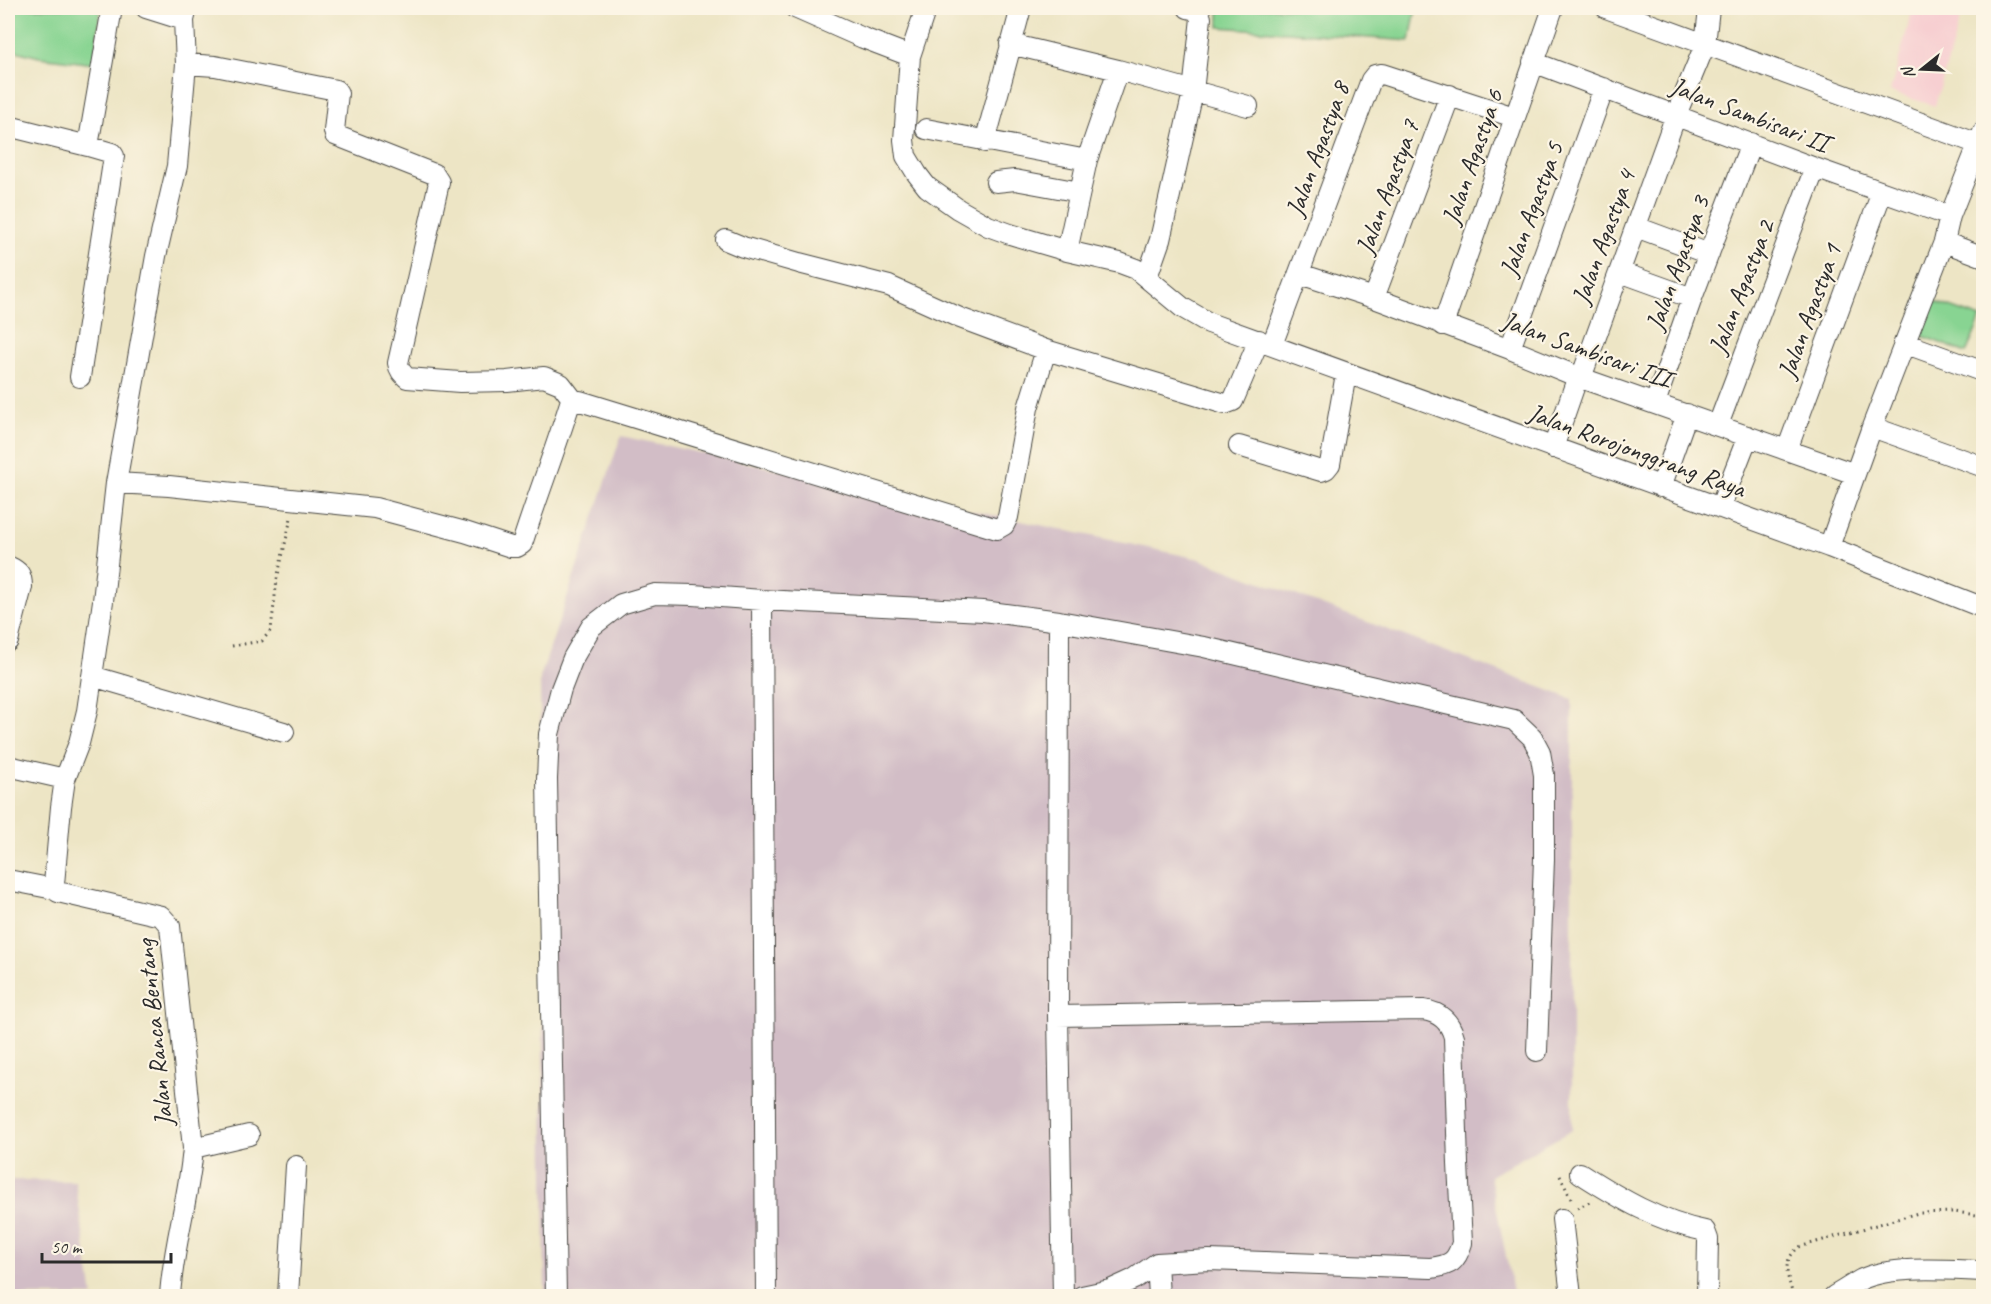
<svg xmlns="http://www.w3.org/2000/svg" width="1991" height="1304" font-family="Caveat,sans-serif">
<style>
.built{fill:#f7cfd1}
.industrial{fill:#d2bdc6}
.green{fill:#88d492;stroke:#5a805e;stroke-width:1.5}
.lines{fill:none;stroke-linecap:round;stroke-linejoin:round}
.minor-casing{stroke:#484742;stroke-width:22}
.path{stroke:#484742;stroke-width:3;stroke-dasharray:1.5 4.5;stroke-linecap:butt}
.minor{stroke:#fff;stroke-width:20}
.labels{text-anchor:middle;stroke-width:4.5;stroke-linejoin:round;paint-order:stroke}
.street-label{font-size:26px;fill:#2b2b2b;stroke:#fcf5e5}
</style>
<rect width="100%" height="100%" fill="#fcf5e5"/>
<filter id="ink" filterUnits="userSpaceOnUse"><feTurbulence type="fractalNoise" baseFrequency=".0167" numOctaves="2"/><feDisplacementMap in="SourceGraphic" scale="12" xChannelSelector="R" yChannelSelector="G"/><feConvolveMatrix kernelMatrix="1 2 1 2 8 2 1 2 1" color-interpolation-filters="sRGB"/></filter>
<filter id="wash" filterUnits="userSpaceOnUse"><feTurbulence type="fractalNoise" baseFrequency=".008" numOctaves="4" result="noise"/><feDisplacementMap in="SourceGraphic" scale="24" xChannelSelector="R" yChannelSelector="G"/><feGaussianBlur stdDeviation="1.35" result="paint"/><feColorMatrix in="noise" values="0 0 0 0 0 0 0 0 0 0 0 0 0 0 0 0 0 1.4 0 .05"/><feComposite in="paint" operator="in"/></filter>
<g filter="url(#wash)">
<rect width="100%" height="100%" fill="#ede5c5"/>
<!-- built -->
<path class="built" d="M 1913,8 L 1963,8 L 1935,106 L 1890,92 Z"/>
<!-- industrial -->
<path class="industrial" d="M 621,436 L 1200,559 L 1572,699 L 1572,1130 L 1490,1176 L 1514,1296 L 545,1296 L 540,678 Z
M 8,1180 L 75,1181 L 93,1296 L 8,1296 Z"/>
<!-- green -->
<path class="green" d="M 8,8 L 101,8 L 94,64 L 39,57 L 8,49 Z
M 1219,8 L 1416,8 L 1410,41 L 1219,27 Z
M 1933,301 L 1981,318 L 1966,353 L 1920,335 Z"/>
</g>
<g filter="url(#ink)">
<g class="lines">
<!-- minor casing -->
<g class="minor-casing">
<path id="minor" d="M 146,8 L 184,20
M 795,8 L 863,38 L 910,56
M 926,8 L 910,56 L 904,140 L 906,156 L 917,174 L 927,187 L 958,209 L 988,226 L 1010,234 L 1067,251 L 1120,263 L 1136,269 L 1183,308 L 1209,323 L 1829,547 L 1984,608
M 1606,8 L 1984,146
M 1010,44 L 1118,70
M 1533,62 L 1815,168 L 1950,216
M 186,64 L 215,66 L 336,90 L 338,93 L 334,131 L 335,135 L 434,174 L 439,182 L 438,187 L 398,363 C 399,370 402,373 407,378 L 460,382 L 507,381 L 544,377 L 561,384 L 574,401
M 8,126 L 88,146 L 112,153 L 114,156 L 80,377
M 926,129 L 1087,160
M 985,142 L 1021,8
M 88,146 L 112,8
M 996,182 L 1015,180 L 1080,192
M 1636,227 L 1709,254
M 726,240 L 743,247 L 799,263 L 889,286 L 960,318 L 1046,350 L 1225,404 L 1233,401 L 1259,340
M 1944,242 L 1984,257
M 1067,251 L 1087,160 L 1118,70 L 1248,106
M 1620,272 L 1692,298
M 1300,274 L 1374,298 L 1510,349 L 1581,378 L 1855,474
M 1147,277 L 1160,240 L 1193,92 L 1201,18 L 1196,10 L 1188,8
M 1374,298 L 1450,95
M 1443,325 L 1553,8
M 1904,343 L 1984,372
M 1272,345 L 1371,80 L 1375,75 L 1382,74 L 1514,117
M 1510,349 L 1604,88
M 1581,378 L 1676,115 L 1705,45 L 1709,8
M 1655,403 L 1692,298 L 1751,143
M 1718,425 L 1815,168
M 1872,427 L 1984,467
M 1239,446 L 1321,471 L 1326,469 L 1330,464 L 1346,374
M 1553,448 L 1578,376
M 1787,450 L 1882,192
M 116,483 L 169,486 L 375,508 L 465,532 L 511,547 L 517,547 L 522,544 C 537,497 555,451 570,403 L 580,401 L 997,529 L 1004,525 L 1008,517 L 1028,408 L 1046,350
M 1661,487 L 1687,414
M 1720,508 L 1748,436
M 1829,547 L 1872,427 L 1944,242 L 1950,216 L 1984,130
M 8,566 C 19,571 22,574 22,587 L 8,641
M 762,600 L 766,1296
M 1059,621 L 1058,1016 L 1063,1296
M 92,676 L 284,732
M 8,766 L 65,779
M 8,880 L 54,889
M 1058,1016 L 1423,1010 C 1439,1012 1450,1021 1454,1037 L 1458,1164 L 1462,1243 C 1456,1262 1451,1265 1431,1268 L 1209,1260 L 1157,1263 L 1134,1279 L 1110,1290 L 1082,1296
M 193,1148 L 249,1135
M 1580,1173 C 1619,1198 1659,1222 1705,1231 L 1708,1239 L 1707,1296
M 1562,1219 L 1571,1296
M 1157,1263 L 1159,1296
M 170,1296 C 173,1246 189,1198 193,1148 L 170,926 L 161,916 L 58,892 L 54,889 L 54,884 L 61,807 L 65,779 L 79,743 L 87,711 L 103,601 L 116,483 L 156,256 L 177,166 L 186,64 L 184,20 L 187,8
M 288,1296 L 296,1166
M 556,1296 L 547,779 L 549,734 L 561,689 L 573,658 L 591,627 L 621,604 L 655,594 L 693,595 L 762,600 L 983,611 L 1059,621 L 1204,647 L 1514,720 L 1532,737 L 1540,752 L 1544,775 L 1544,859 L 1537,1051
M 1834,1296 C 1843,1291 1853,1284 1862,1279 C 1893,1265 1949,1270 1984,1271"/>
</g>
<!-- path -->
<path class="path" d="M 232,646 L 262,641 L 271,630 L 277,579 L 291,518
M 1560,1176 L 1573,1203
M 1577,1208 L 1590,1202
M 1793,1296 C 1788,1275 1780,1263 1799,1247 L 1918,1213 L 1955,1212 L 1984,1216"/>
<!-- minor -->
<use href="#minor" class="minor"/>
</g>
</g>
<g class="labels">
<!-- street labels -->
<g class="street-label">
<text transform="translate(1750 114) rotate(21)" y="9">Jalan Sambisari II</text>
<text transform="translate(1317 149) rotate(-70)" y="9">Jalan Agastya 8</text>
<text transform="translate(1472 157) rotate(-71)" y="9">Jalan Agastya 6</text>
<text transform="translate(1387 187) rotate(-70)" y="9">Jalan Agastya 7</text>
<text transform="translate(1531 209) rotate(-70)" y="9">Jalan Agastya 5</text>
<text transform="translate(1603 237) rotate(-70)" y="9">Jalan Agastya 4</text>
<text transform="translate(1677 263) rotate(-70)" y="9">Jalan Agastya 3</text>
<text transform="translate(1741 287) rotate(-69)" y="9">Jalan Agastya 2</text>
<text transform="translate(1809 311) rotate(-70)" y="9">Jalan Agastya 1</text>
<text transform="translate(1587 349) rotate(20)" y="9">Jalan Sambisari III</text>
<text transform="translate(1637 450) rotate(20)" y="9">Jalan Rorojonggrang Raya</text>
<text transform="translate(154 1033) rotate(-96)" y="9">Jalan Ranca Bentang</text>
</g>
</g>
<!-- margin -->
<rect width="1991" height="1304" fill="none" stroke="#fcf5e5" stroke-width="30"/>
<!-- north arrow -->
<g transform="translate(1922 69) rotate(252)" stroke="#fcf5e5" stroke-width="4.5" paint-order="stroke">
<path d="M0-4.5L10 22L0 15L-10 22Z" fill="#2b2b2b"/>
<text y="-9" font-size="16" font-weight="bold" text-anchor="middle" fill="#2b2b2b">N</text>
</g>
<!-- scale -->
<path d="M42 1253v9h129v-9" fill="none" stroke="#2b2b2b" stroke-width="3"/>
<text x="51" y="1253" font-size="18" fill="#2b2b2b" stroke="#fcf5e5" stroke-width="4.5" paint-order="stroke">50 m</text>
</svg>
